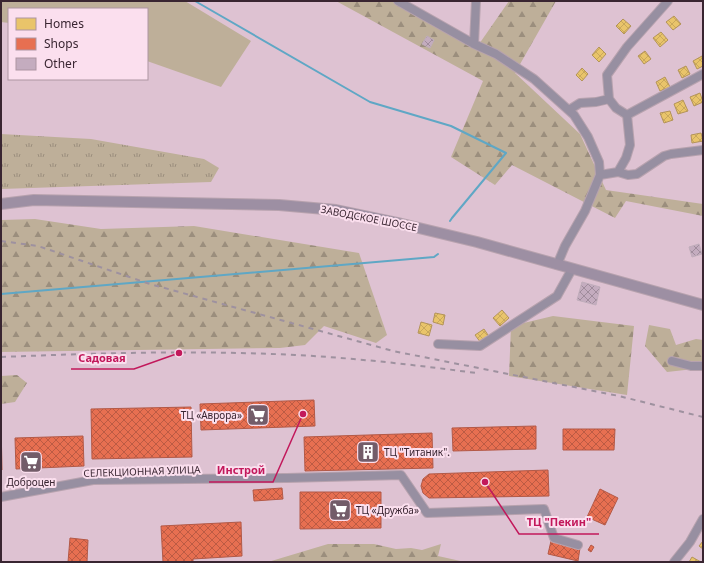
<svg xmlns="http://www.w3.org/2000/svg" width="704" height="563" font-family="'Noto Sans',sans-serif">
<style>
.grass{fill:url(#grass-tufts)}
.forest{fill:url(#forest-firs)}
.garden{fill:#beaf99}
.homes{fill:url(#homes-cross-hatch);stroke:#b49459}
.shops{fill:url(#shops-cross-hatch);stroke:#b35947}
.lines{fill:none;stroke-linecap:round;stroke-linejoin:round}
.stream{stroke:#5fa7c5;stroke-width:2}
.building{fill:url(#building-cross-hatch);stroke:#c0adbb}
.minor-casing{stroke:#b7a2ae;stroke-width:10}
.major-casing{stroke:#b7a2ae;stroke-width:12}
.minor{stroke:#978fa1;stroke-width:8}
.major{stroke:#9d8fa3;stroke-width:10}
.rail{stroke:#9e919f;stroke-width:2;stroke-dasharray:5 5;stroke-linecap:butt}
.labels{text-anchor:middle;stroke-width:4;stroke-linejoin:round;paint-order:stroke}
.street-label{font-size:10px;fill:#392531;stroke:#fbdfee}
.poi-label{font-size:10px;fill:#392531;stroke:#fbdfee;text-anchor:start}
.leader{fill:none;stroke:#c2185b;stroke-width:1.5}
.callout-dot{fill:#c2185b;stroke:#fbdfee;stroke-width:1.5}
.callout-label{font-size:11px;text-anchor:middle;font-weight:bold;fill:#c2185b;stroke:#fbdfee;stroke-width:4;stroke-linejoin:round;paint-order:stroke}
</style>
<defs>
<pattern id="grass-tufts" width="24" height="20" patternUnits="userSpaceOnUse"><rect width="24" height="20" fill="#beaf99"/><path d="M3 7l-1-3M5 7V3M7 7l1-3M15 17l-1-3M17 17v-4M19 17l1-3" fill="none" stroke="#9b8e7d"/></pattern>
<pattern id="forest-firs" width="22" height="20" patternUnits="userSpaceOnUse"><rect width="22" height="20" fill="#beaf99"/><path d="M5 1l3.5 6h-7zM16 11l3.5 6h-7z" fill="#9b8e7d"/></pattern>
<pattern id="homes-cross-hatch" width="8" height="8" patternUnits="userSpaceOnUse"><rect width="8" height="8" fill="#e9c46a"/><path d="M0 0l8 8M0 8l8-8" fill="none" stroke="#c9a85c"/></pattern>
<pattern id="shops-cross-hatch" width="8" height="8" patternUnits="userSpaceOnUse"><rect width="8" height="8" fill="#e76f51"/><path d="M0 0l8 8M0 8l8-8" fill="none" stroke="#bc5b44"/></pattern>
<pattern id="building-cross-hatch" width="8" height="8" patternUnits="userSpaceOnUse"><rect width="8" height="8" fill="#c4acbf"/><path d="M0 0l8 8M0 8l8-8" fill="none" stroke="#a08c9c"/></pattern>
</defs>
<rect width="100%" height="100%" fill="#dec2d2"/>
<!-- grass -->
<path class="grass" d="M 1,134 L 91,139 L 204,159 L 219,168 L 211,182 L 1,189 Z"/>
<!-- forest -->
<path class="forest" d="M 336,1 L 396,1 L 477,47 L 509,1 L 556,1 L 515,73 L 580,134 L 606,190 L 703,204 L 703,216 L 626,201 L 615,218 L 512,165 L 495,185 L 451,157 L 483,81 Z
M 35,219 L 101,229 L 194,226 L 359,253 L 387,335 L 376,343 L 324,326 L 305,345 L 280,348 L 1,352 L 1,220 Z
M 553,316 L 634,326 L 627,395 L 509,376 L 511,326 Z
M 649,325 L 670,329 L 676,345 L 696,339 L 703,340 L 703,368 L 667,372 L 645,346 Z
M 17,375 L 27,383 L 15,402 L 1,404 L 1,376 Z
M 328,544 L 374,544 L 396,549 L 411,548 L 422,550 L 441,544 L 438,556 L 465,562 L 268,562 Z"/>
<!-- garden -->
<path class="garden" d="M 1,1 L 185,1 L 251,41 L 221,87 L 147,61 L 147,9 L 9,9 L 9,23 L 1,22 Z"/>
<!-- homes -->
<path class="homes" d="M 674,16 L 681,24 L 673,30 L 666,22 Z
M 623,19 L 631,26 L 624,34 L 616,26 Z
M 661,32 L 668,40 L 660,47 L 653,38 Z
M 599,47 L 606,54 L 599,62 L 592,55 Z
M 645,51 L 651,59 L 644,64 L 638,56 Z
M 702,56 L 703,66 L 697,69 L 693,61 Z
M 686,66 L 690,74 L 682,78 L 678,70 Z
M 582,68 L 588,74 L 582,81 L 576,75 Z
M 665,77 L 670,87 L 660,91 L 656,82 Z
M 700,93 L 703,102 L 694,106 L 690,97 Z
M 683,100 L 688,111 L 678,114 L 674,104 Z
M 670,111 L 673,120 L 664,123 L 660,113 Z
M 701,133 L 703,141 L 692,143 L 691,135 Z
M 502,310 L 509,318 L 500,326 L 493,318 Z
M 435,313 L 445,315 L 443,325 L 433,322 Z
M 421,322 L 432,325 L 429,336 L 418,333 Z
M 484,329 L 490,338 L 481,343 L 475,335 Z
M 703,541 L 703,549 L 699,546 Z
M 692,557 L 701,562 L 689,562 Z"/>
<!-- shops -->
<path class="shops" d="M 314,400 L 315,426 L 201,430 L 200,404 Z
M 191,407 L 192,457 L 92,459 L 91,409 Z
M 1,423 L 2,470 L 1,470 Z
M 536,426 L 536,449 L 453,451 L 452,428 Z
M 563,429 L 615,429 L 614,450 L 563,450 Z
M 432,433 L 433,468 L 305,471 L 304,437 Z
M 83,436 L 84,466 L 16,469 L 15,438 Z
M 548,470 L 549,496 L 429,498 L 423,493 L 421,486 L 423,479 L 429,474 Z
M 282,488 L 283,499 L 254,501 L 253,490 Z
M 600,489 L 618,498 L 605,525 L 587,517 Z
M 300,492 L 381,492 L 381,528 L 300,529 Z
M 241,522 L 242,556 L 193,559 L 193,562 L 163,562 L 161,526 Z
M 70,538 L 88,540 L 87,562 L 68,562 Z
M 551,541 L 580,548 L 578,561 L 548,554 Z
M 591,545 L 594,547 L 591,552 L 588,550 Z"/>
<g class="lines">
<!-- stream -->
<path class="stream" d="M 195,1 L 370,102 L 451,126 L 506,153 L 452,218 L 450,221
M 1,294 L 434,257 L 438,254"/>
</g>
<!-- building -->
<path class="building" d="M 427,36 L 434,40 L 430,48 L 422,44 Z
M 699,244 L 702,254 L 692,257 L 689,247 Z
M 582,282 L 600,287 L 596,305 L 577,300 Z"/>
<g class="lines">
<!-- minor casing -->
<g class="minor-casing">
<path id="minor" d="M 398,1 L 474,44 L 496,54 L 534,79 L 574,115 L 588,137 L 599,162 L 600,175 L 585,211 L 565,246 L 557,265
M 474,44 L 476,1
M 609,99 L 616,108 L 627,115 L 703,74
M 569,110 L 580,103 L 596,102 L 609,99 L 607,75 L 627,47 L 668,1
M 618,172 L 626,158 L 630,145 L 627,115
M 600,175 L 618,172 L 628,175 L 637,174 L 664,156 L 671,154 L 703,150
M 438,344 L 480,346 L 557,296 L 572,269
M 672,361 L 691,366 L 703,366
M 1,497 L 93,480 L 287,478 L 401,475 L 427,513 L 544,509 L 554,538 L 578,545
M 674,562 L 690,542 L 703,519"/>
</g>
<!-- major casing -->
<g class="major-casing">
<path id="major" d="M 1,204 L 34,200 L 279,205 L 336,210 L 398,223 L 477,242 L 703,305"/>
</g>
<!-- minor -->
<use href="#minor" class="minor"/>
<!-- major -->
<use href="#major" class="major"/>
<!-- rail -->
<path class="rail" d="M 1,241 L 38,246 L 150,284 L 393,351 L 619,396 L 703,417
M 1,357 C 99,353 197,350 295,355 C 356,358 416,365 476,373"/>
</g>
<!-- icons -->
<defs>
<g id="supermarket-square" transform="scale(1.15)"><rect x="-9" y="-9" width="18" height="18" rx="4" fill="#735c69" stroke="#fbdfee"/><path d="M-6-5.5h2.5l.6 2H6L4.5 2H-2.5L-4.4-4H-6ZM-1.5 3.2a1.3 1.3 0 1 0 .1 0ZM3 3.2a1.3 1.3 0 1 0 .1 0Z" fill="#fff"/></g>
<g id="building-square" transform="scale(1.15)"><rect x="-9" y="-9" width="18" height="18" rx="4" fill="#735c69" stroke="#fbdfee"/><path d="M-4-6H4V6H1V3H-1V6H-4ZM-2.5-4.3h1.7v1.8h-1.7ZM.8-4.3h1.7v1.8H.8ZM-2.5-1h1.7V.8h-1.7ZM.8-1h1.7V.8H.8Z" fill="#fff"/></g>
</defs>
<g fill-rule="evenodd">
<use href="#supermarket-square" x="258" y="415"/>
<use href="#building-square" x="368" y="452"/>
<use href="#supermarket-square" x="31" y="462"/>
<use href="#supermarket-square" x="340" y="510"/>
</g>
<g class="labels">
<!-- street labels -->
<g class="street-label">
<text transform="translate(369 218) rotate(11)" y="4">ЗАВОДСКОЕ ШОССЕ</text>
<text transform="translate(142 471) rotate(-2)" y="4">СЕЛЕКЦИОННАЯ УЛИЦА</text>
</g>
<!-- poi labels -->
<g class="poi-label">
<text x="242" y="419" text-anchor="end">ТЦ «Аврора»</text>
<text x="384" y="456">ТЦ "Титаник".</text>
<text x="31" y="486" text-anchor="middle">Доброцен</text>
<text x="356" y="514">ТЦ «Дружба»</text>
</g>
</g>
<!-- callouts -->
<path class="leader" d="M179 353L134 369H71M303 414L273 482H209M485 482L519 534H599"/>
<g class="callout-dot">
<circle cx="179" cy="353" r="4"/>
<circle cx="303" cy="414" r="4"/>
<circle cx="485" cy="482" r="4"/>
</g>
<g class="callout-label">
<text x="102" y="362">Садовая</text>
<text x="241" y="474">Инстрой</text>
<text x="559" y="526">ТЦ "Пекин"</text>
</g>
<!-- border -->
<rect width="704" height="563" fill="none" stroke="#392531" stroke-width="4"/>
<!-- legend -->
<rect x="8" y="8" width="140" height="72" fill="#fbdfee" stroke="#ad95a2"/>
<rect x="16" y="18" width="20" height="12" fill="#e9c46a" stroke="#ad95a2"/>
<text x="44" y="28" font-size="12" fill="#392531">Homes</text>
<rect x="16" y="38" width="20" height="12" fill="#e76f51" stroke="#ad95a2"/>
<text x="44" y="48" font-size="12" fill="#392531">Shops</text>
<rect x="16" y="58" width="20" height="12" fill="#c4acbf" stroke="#ad95a2"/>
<text x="44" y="68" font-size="12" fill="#392531">Other</text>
</svg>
